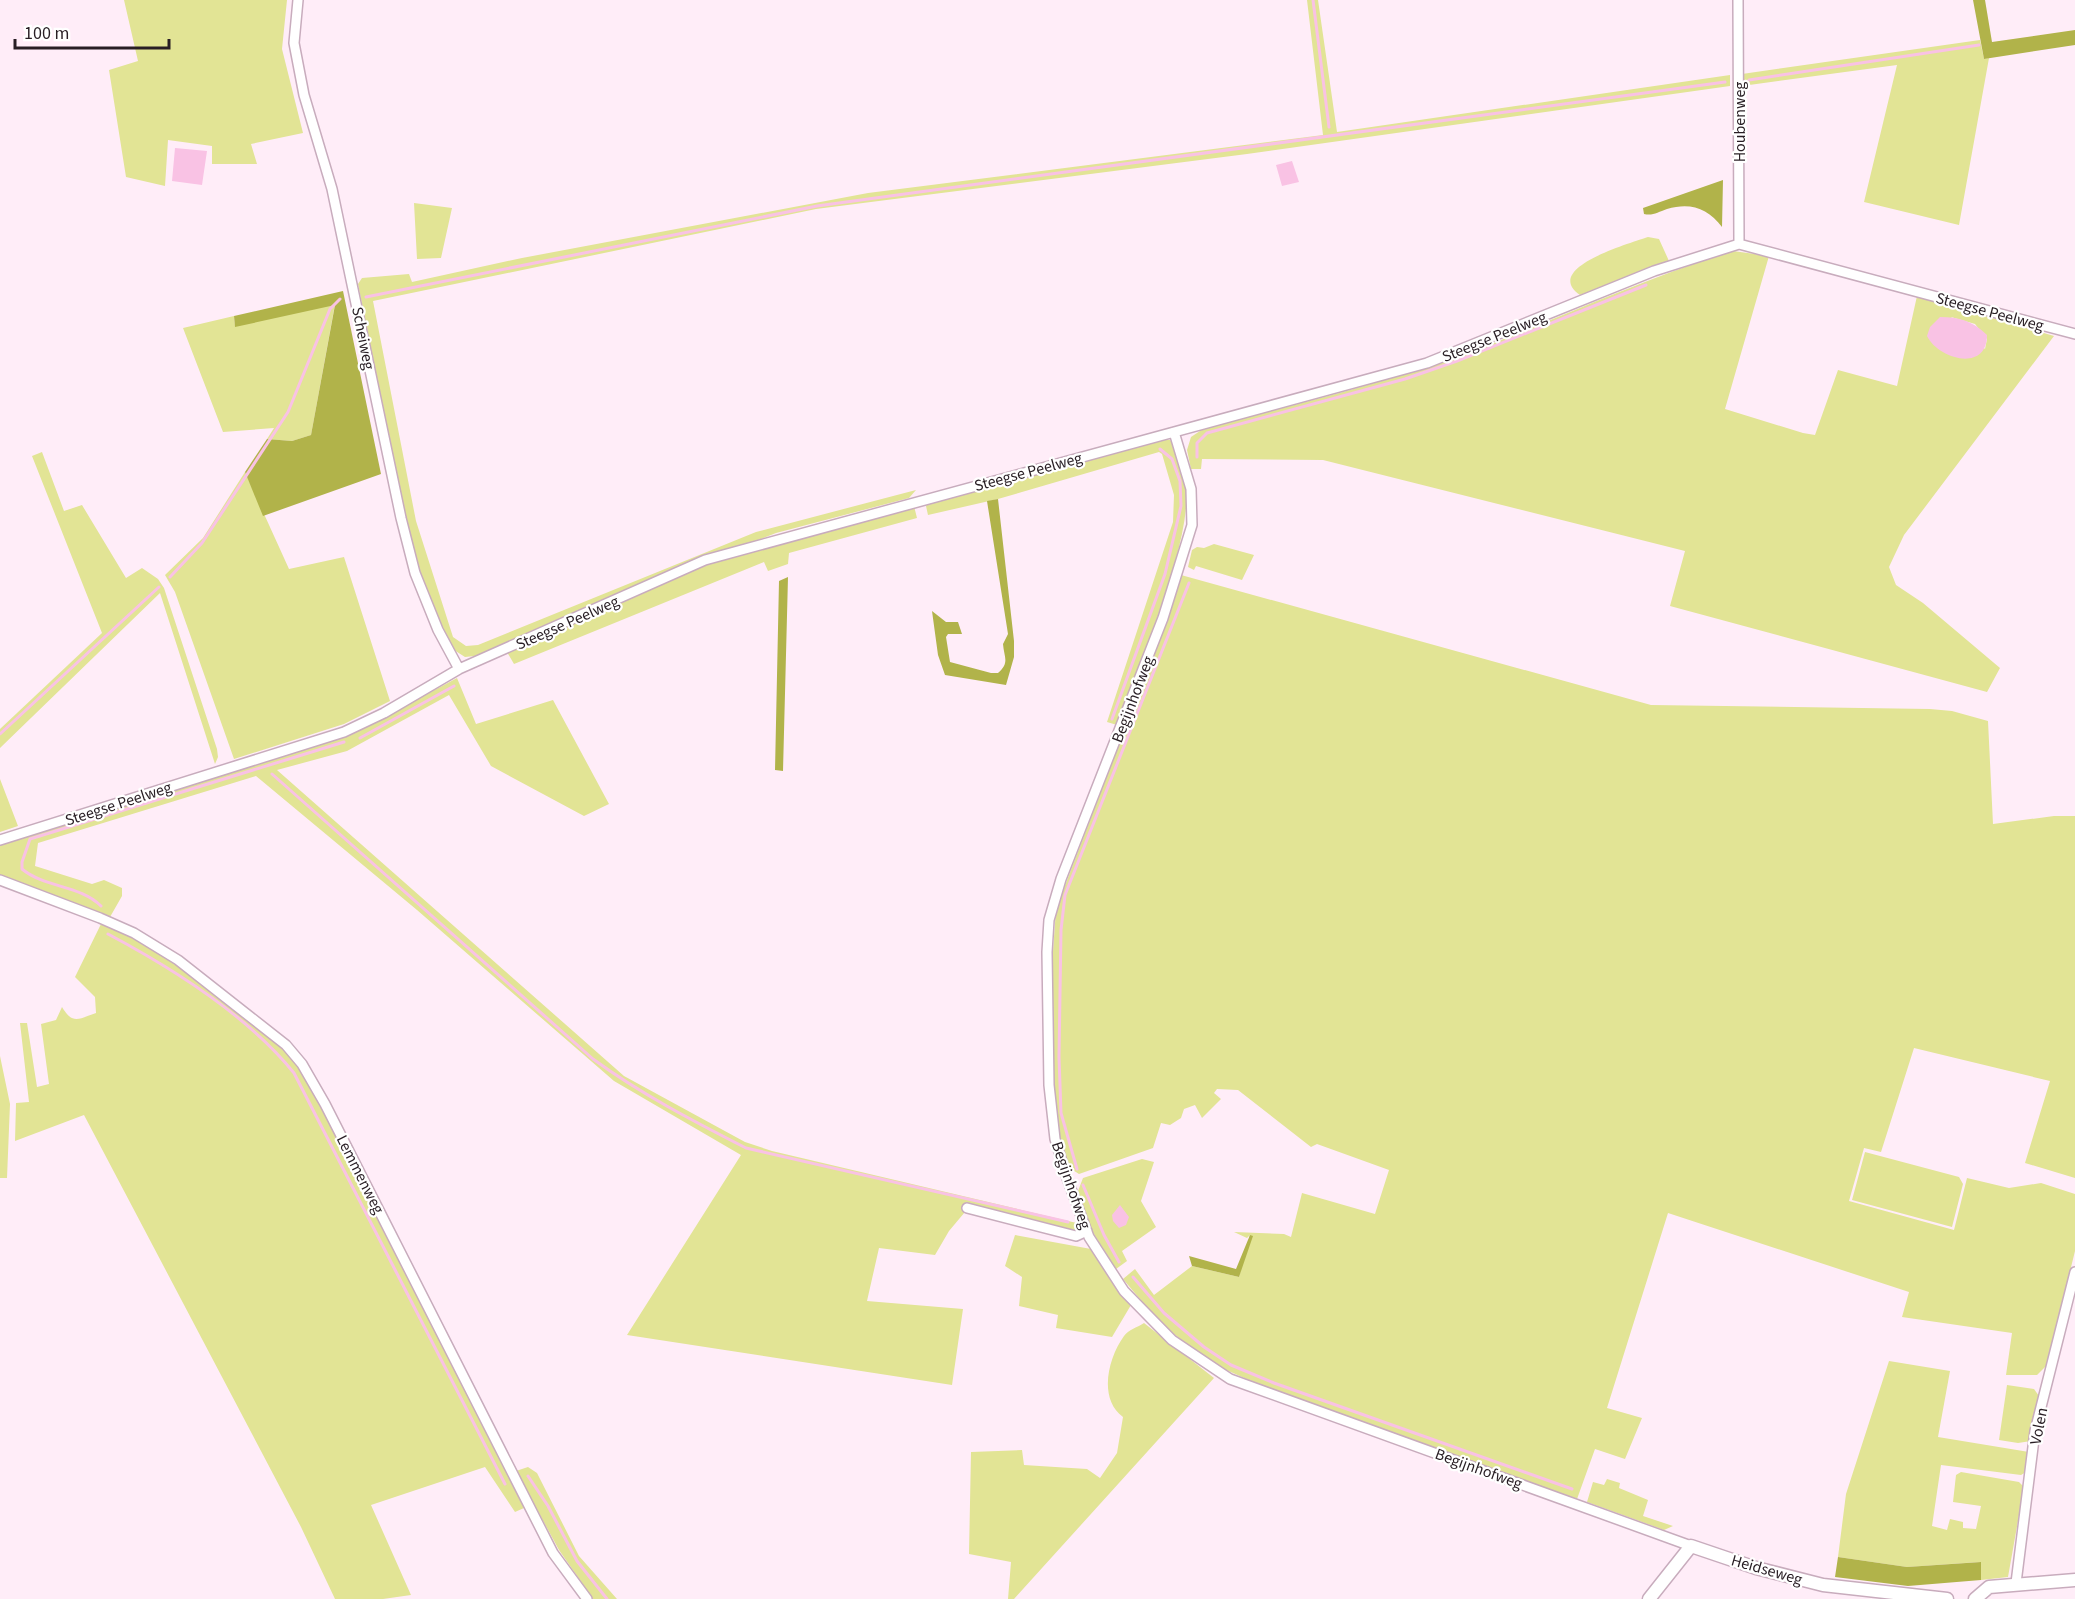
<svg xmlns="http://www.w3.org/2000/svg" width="2075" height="1599" font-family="'Source Sans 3',sans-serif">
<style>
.green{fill:#e2e495;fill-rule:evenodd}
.forest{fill:#b1b34a}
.water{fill:#f9c2e4}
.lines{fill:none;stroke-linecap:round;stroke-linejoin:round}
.stream{stroke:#f9c2e4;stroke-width:3}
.minor-casing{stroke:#c8acbd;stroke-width:12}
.tertiary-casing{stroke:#c8acbd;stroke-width:15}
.minor{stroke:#fff;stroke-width:9}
.tertiary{stroke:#fff;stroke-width:12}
.labels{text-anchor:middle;stroke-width:4.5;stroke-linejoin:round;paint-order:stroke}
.street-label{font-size:16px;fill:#281e24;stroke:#fff}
</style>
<rect width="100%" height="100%" fill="#ffedf8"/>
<!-- green -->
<path class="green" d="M 124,0 L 287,0 L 282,49 L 303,133 L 251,144 L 257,164 L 212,164 L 212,146 L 168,140 L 165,186 L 126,177 L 109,70 L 138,61 Z
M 1307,0 L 1318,0 L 1337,132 L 1730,75 L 1730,86 L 1247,154 L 816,209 L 373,301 L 416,521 L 453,637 L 466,646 L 478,645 L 756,532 L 916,490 L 909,498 L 776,533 L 634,589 L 484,655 L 465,657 L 454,650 L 444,635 L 424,588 L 405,516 L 358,284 L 362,278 L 409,274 L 412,282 L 522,258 L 868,193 L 1323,135 Z
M 1980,40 L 1984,59 L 1989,58 L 1959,225 L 1864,202 L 1897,65 L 1742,86 L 1742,74 Z
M 414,203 L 452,208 L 441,258 L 417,259 Z
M 1648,237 L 1659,239 L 1669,261 L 1580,295 C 1541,268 1631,243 1648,237 Z
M 1733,251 L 1769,256 L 1725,409 L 1803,433 L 1815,435 L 1838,370 L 1897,386 L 1917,296 L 2054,336 L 1904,535 L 1889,567 L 1896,585 L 1923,603 L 2000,668 L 1987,692 L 1670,606 L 1685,551 L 1323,460 L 1202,459 L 1201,469 L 1191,469 L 1187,450 L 1191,437 L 1203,429 C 1292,405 1383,384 1470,352 C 1558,319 1642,279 1733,251 ZM 1951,317 L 1975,324 L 1987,339 L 1985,349 Z
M 335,304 L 311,435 L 292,441 L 267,439 L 274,428 L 223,432 L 183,328 L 234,316 L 235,326 Z
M 1161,439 L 1170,440 C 1181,454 1188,478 1187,496 C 1184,564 1140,659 1117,725 L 1107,722 L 1173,522 L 1174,495 L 1162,454 L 1159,452 L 998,499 L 928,515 L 926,506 L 929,501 Z
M 42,452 L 64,511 L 82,505 L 126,578 L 142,568 L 158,579 L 164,588 L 217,749 L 218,757 L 215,764 L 160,593 L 0,748 L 0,729 L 102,633 L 32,456 Z
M 245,472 L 289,569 L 344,557 L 390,701 L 344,724 L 234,759 L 175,592 L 165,575 L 203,538 Z
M 914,506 L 917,518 L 789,553 L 788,564 L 768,571 L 764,562 L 514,664 L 507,652 L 737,552 Z
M 1214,544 L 1254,555 L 1242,580 L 1196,566 L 1194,570 L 1188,567 L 1192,550 L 1197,547 L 1204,548 Z
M 1181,575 L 1651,705 L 1930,709 L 1952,711 L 1988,721 L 1993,824 L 2054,816 L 2075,816 L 2075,1178 L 2025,1163 L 2050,1081 L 1914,1048 L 1881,1152 L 1864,1148 L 1849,1201 L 1954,1230 L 1967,1178 L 2009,1188 L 2041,1183 L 2075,1194 L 2075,1251 L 2047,1365 L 2037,1375 L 2006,1375 L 2012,1333 L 1902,1317 L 1909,1292 L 1668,1213 L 1607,1408 L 1642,1418 L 1625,1459 L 1595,1449 L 1577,1499 L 1278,1393 L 1224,1369 L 1202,1356 L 1160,1323 L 1123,1279 L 1135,1269 L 1154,1295 L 1192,1266 L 1239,1277 L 1250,1235 L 1247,1238 L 1234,1232 L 1284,1234 L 1291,1237 L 1302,1193 L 1375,1214 L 1389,1170 L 1317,1144 L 1311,1147 L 1238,1090 L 1217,1089 L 1214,1093 L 1221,1099 L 1202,1118 L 1195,1105 L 1184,1109 L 1181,1118 L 1170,1125 L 1161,1123 L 1153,1148 L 1079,1174 L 1068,1167 L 1056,1126 L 1052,1097 L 1050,994 L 1056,909 L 1153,656 Z
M 457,678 L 476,724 L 553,700 L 609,804 L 584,816 L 491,766 L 449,695 L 347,751 L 277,770 L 624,1076 L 745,1142 L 772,1151 L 1081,1224 L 1073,1233 L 970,1206 L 949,1231 L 935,1255 L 879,1248 L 867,1301 L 963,1309 L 952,1385 L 627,1335 L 741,1155 L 614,1081 L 417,910 L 256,776 L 38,843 L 35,866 L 92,884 L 104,880 L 122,888 L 122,896 L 110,917 L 0,876 L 0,843 L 362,729 Z
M 0,779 L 18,826 L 0,832 Z
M 101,924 L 132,937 L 224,996 L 272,1034 L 304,1075 L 320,1103 L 524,1508 L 515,1512 L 485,1467 L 371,1505 L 411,1595 L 383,1599 L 335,1599 L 301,1527 L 84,1115 L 15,1141 L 16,1103 L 29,1102 L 20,1023 L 27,1023 L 37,1087 L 49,1084 L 41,1024 L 56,1020 L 62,1007 C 73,1025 78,1019 96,1013 L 95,997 L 75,977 Z
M 0,1056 L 10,1104 L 7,1178 L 0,1178 Z
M 1865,1152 L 1959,1177 L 1963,1184 L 1952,1227 L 1852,1200 Z
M 1142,1159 L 1154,1162 L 1141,1201 L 1156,1227 L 1122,1251 L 1127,1261 L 1116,1269 L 1092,1231 L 1078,1191 L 1083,1178 Z
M 1015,1235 L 1091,1249 L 1131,1305 L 1112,1337 L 1056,1328 L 1058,1315 L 1019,1306 L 1022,1277 L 1005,1266 Z
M 1144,1323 L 1214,1378 L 1014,1599 L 1008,1599 L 1011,1562 L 969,1554 L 971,1452 L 1022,1450 L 1024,1465 L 1087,1469 L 1100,1478 L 1117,1453 L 1123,1417 C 1098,1399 1108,1358 1124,1336 C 1128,1330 1138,1327 1144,1323 Z
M 1889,1361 L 1950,1371 L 1938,1437 L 2029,1452 L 2026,1472 L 2021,1475 L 1941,1465 L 1932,1526 L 1947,1530 L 1950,1519 L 1963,1522 L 1963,1528 L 1976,1529 L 1981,1506 L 1953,1502 L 1956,1475 L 1961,1472 L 2019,1482 L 2024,1487 L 2008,1577 L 1981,1580 L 1980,1562 L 1907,1567 L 1838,1557 L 1846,1494 Z
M 2007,1385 L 2034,1389 L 2039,1396 L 2031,1441 L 2018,1443 L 1999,1440 Z
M 528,1467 L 537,1473 L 579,1556 L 617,1599 L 593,1599 L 559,1550 L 516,1471 Z
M 1607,1479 L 1620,1483 L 1619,1488 L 1648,1500 L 1643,1516 L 1673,1526 L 1664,1530 L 1587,1502 L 1593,1482 L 1604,1485 Z"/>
<!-- forest -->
<path class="forest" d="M 1973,0 L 1985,0 L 1992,42 L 2075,30 L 2075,45 L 1984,59 Z
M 1723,180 L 1722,227 C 1708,208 1690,202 1667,209 C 1658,212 1653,216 1644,214 L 1643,208 Z
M 343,291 L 381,474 L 263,516 L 245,472 L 267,439 L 292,441 L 311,435 L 335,305 L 235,327 L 234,316 Z
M 998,499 L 1014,641 L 1014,657 L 1006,685 L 945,675 L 938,655 L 932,611 L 946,622 L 958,622 L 962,634 L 948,634 L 946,637 L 950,662 L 991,673 L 998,673 C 1010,663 1004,657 1003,644 L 1008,634 L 987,501 Z
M 788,577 L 783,771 L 775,770 L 779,581 Z
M 1250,1235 L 1253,1236 L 1239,1277 L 1192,1266 L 1189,1256 L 1236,1269 Z
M 1838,1557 L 1907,1567 L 1981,1562 L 1981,1580 L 1908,1586 L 1835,1577 Z"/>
<!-- water -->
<path class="water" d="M 175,148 L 207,151 L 202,185 L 172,181 Z
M 1292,161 L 1299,182 L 1282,186 L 1276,165 Z
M 1940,317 C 1959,317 1973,321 1987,335 C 1987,373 1938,359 1927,336 L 1930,327 Z
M 1120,1205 L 1129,1217 L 1126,1225 L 1119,1228 L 1113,1221 L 1112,1215 Z"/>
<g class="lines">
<!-- stream -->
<path class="stream" d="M 1313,0 L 1329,127
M 1749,80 L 1979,45
M 366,297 L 817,206 L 1725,82
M 1197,457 L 1197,443 L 1207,433 L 1405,379 L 1457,361 L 1646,285
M 170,577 L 202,543 L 288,412 L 330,309 L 340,299
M 1112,719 L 1165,574 L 1181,506 L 1180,481 L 1172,459 L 1160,449
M 0,734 L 159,587
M 360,738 L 454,686
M 272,774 L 593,1059 C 641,1094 693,1121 746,1148 L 1068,1222
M 101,906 C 80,885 45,888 22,869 L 22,862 L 30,839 L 344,742
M 108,934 C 172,968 248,1016 294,1073 L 505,1484
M 1077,1169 L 1061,1113 L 1059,1057 L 1061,930 L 1065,895 L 1189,583
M 1083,1185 L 1104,1235 L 1119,1262
M 1133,1277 L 1164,1313 L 1204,1347 L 1231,1365 L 1274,1383 L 1572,1489
M 528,1476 L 548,1506 L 577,1561 L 607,1599"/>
<!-- minor casing -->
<g class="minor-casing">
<path id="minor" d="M 298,0 L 294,43 L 304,95 L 332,189 L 401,518 L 415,573 L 438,630 L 459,669
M 1738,0 L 1739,244
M 1174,432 L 1191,489 L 1192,525 L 1163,618 L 1061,879 L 1049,920 L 1047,952 L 1049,1085 L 1055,1139 L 1067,1178 L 1089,1237 L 1124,1291 L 1172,1340 L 1230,1379 L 1691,1546
M 0,840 L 344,732 L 384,713 L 459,669 L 705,560 L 1427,363 L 1654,271 L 1739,244 L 2075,334
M 0,880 L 100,918 L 134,933 L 178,960 L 286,1045 L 302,1064 L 325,1104 L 553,1553 L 587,1599
M 967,1208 L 1076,1236 L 1087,1231
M 2016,1583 L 2035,1431 L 2075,1272"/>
</g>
<!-- tertiary casing -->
<g class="tertiary-casing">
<path id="tertiary" d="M 1649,1599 L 1691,1546 L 1756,1568 L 1823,1585 L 1947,1599
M 1975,1599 L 1989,1587 L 2075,1580"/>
</g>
<!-- minor -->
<use href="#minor" class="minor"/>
<!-- tertiary -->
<use href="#tertiary" class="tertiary"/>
</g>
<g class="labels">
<!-- street labels -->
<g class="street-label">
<text transform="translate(1739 122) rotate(-90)" y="6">Houbenweg</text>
<text transform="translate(1990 311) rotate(15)" y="6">Steegse Peelweg</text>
<text transform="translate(1494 336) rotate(-22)" y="6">Steegse Peelweg</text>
<text transform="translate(364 338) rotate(79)" y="6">Scheiweg</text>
<text transform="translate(1028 471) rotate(-15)" y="6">Steegse Peelweg</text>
<text transform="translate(567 622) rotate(-24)" y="6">Steegse Peelweg</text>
<text transform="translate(1132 699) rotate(-69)" y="6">Begijnhofweg</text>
<text transform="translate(118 803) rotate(-18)" y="6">Steegse Peelweg</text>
<text transform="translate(361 1174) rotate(63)" y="6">Lemmenweg</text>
<text transform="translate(1072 1185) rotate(71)" y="6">Begijnhofweg</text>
<text transform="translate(2038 1426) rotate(-79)" y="6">Volen</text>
<text transform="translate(1479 1468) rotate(20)" y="6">Begijnhofweg</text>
<text transform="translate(1767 1569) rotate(16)" y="6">Heidseweg</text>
</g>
</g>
<!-- scale -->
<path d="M15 39v9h154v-9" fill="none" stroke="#281e24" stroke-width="3"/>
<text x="24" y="39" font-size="18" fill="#281e24" stroke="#ffffff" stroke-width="4.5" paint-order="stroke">100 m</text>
</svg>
